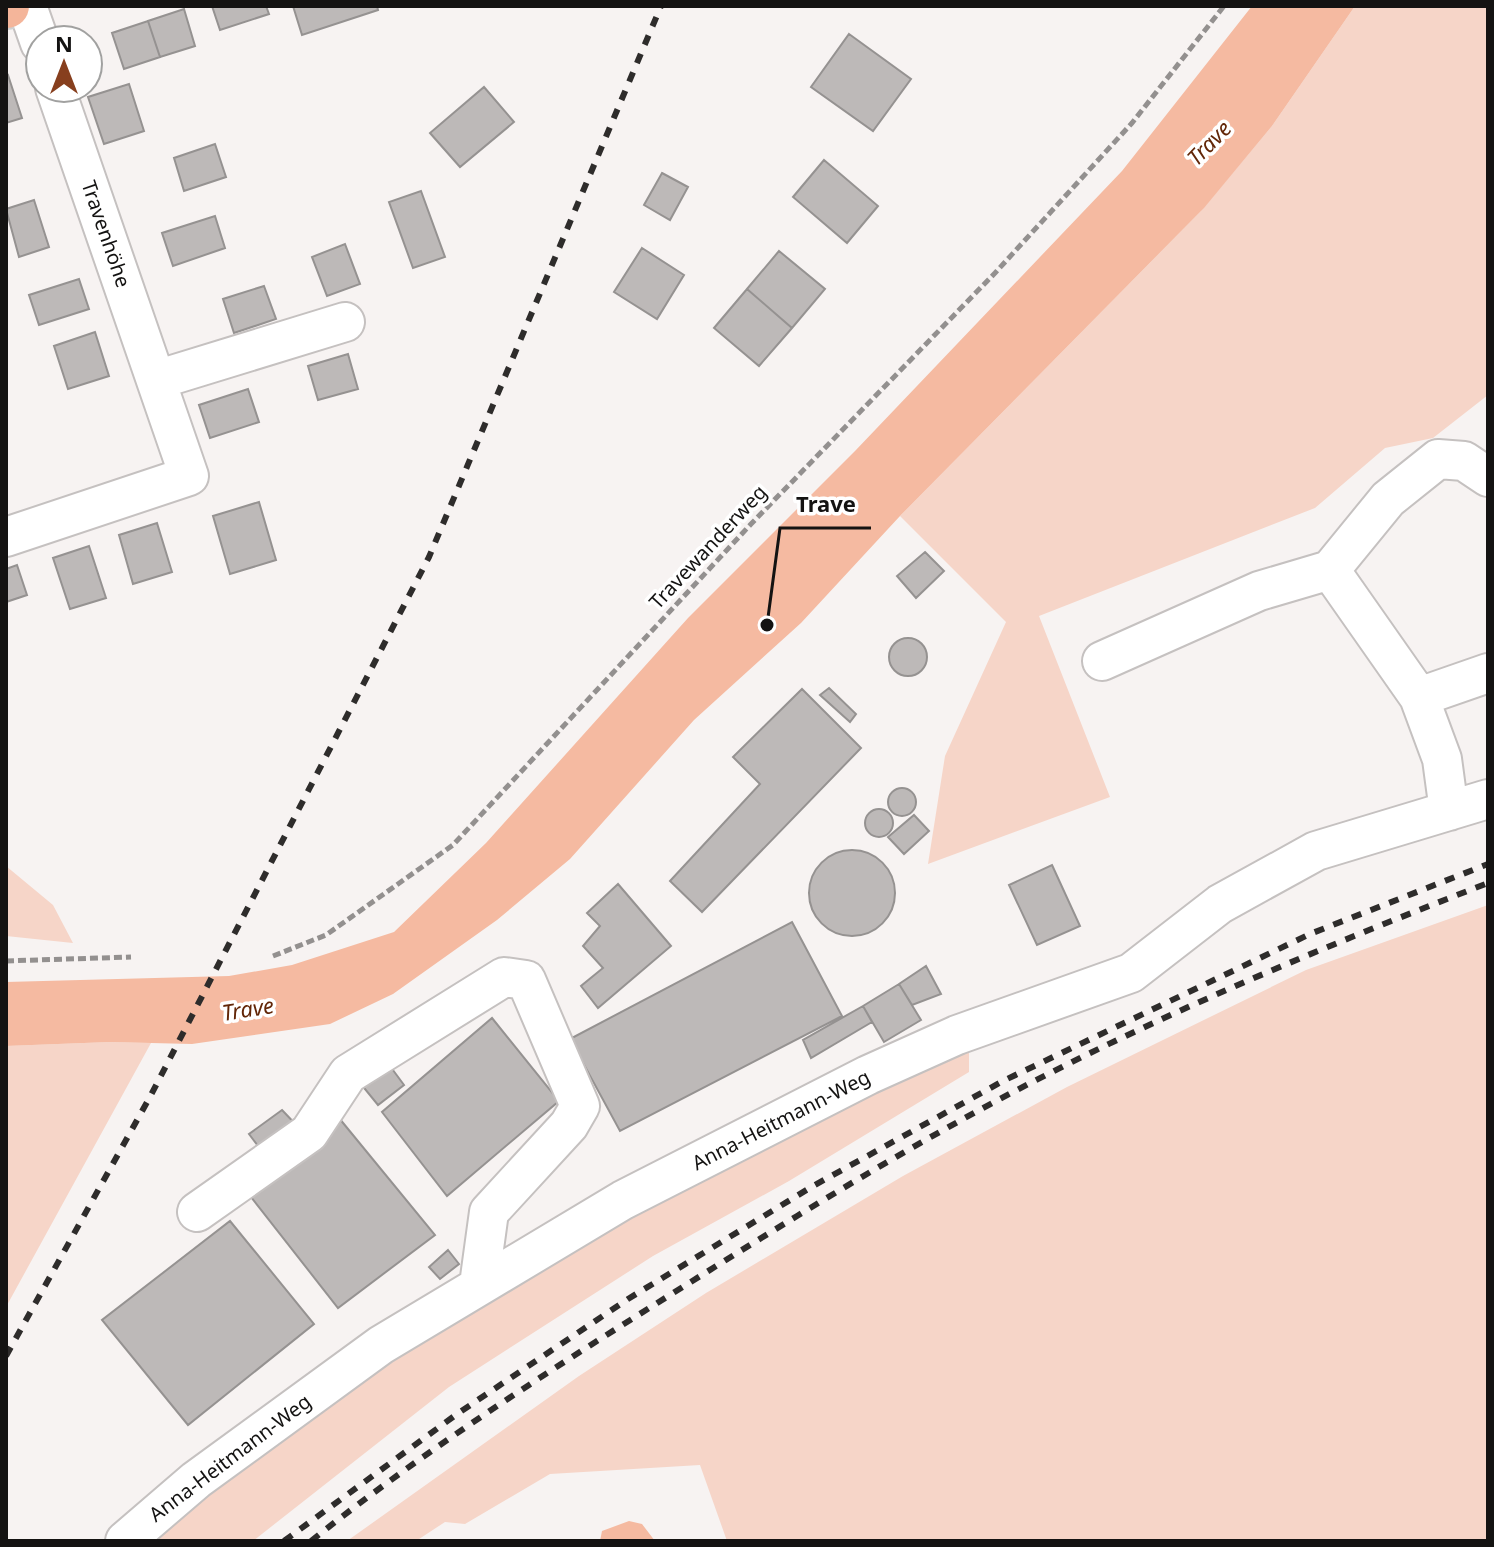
<svg xmlns="http://www.w3.org/2000/svg" width="1494" height="1547" font-family="'Noto Sans',sans-serif">
<style>
.green{fill:#f6d5c8}
.water{fill:#f5baa1}
.building{fill:#bdb9b8;stroke:#959291;stroke-width:2}
.lines{fill:none;stroke-linecap:round;stroke-linejoin:round}
.minor-casing{stroke:#c5c1c0;stroke-width:42}
.major-casing{stroke:#d0d0d0;stroke-width:48}
.path{stroke:#93908f;stroke-width:5;stroke-dasharray:8 4;stroke-linecap:butt}
.minor{stroke:#fff;stroke-width:38}
.major{stroke:#f4b59a;stroke-width:44}
.rail{stroke:#2e2c2b;stroke-width:6;stroke-dasharray:10 10;stroke-linecap:butt}
.labels{text-anchor:middle;stroke-width:7;stroke-linejoin:round;paint-order:stroke}
.street-label{font-size:20px;fill:#141312;stroke:#fff}
.water-label{font-size:22px;font-style:italic;fill:#622607;stroke:#fff}
.leader{fill:none;stroke:#141312;stroke-width:3}
.callout-dot{fill:#141312;stroke:#fff;stroke-width:3}
.callout-label{font-size:22px;text-anchor:middle;font-weight:bold;fill:#141312;stroke:#fff;stroke-width:7;stroke-linejoin:round;paint-order:stroke}
</style>
<rect width="100%" height="100%" fill="#f7f3f2"/>
<!-- green -->
<path class="green" d="M 1355,6 L 1488,6 L 1488,395 L 1433,438 L 1385,448 L 1315,508 L 1039,616 L 1110,797 L 928,864 L 945,756 L 1006,622 L 900,516 L 1200,212 L 1272,126 Z
M 6,866 L 53,905 L 73,943 L 6,936 Z
M 1488,905 L 1488,1541 L 727,1541 L 700,1465 L 550,1474 L 465,1524 L 445,1522 L 416,1541 L 347,1541 L 579,1376 L 706,1293 L 903,1176 L 1067,1087 L 1306,970 Z
M 110,1042 L 151,1043 L 6,1307 L 6,1046 Z
M 969,1044 L 969,1072 L 789,1181 L 653,1256 L 449,1387 L 253,1541 L 148,1541 L 207,1491 L 383,1361 L 624,1211 Z"/>
<!-- water -->
<path class="water" d="M 1252,6 L 1355,6 L 1272,126 L 1204,208 L 900,516 L 801,623 L 694,720 L 570,859 L 497,920 L 393,994 L 330,1024 L 192,1044 L 110,1042 L 6,1046 L 6,982 L 229,976 L 292,965 L 394,932 L 486,843 L 688,618 L 855,451 L 1122,171 Z
M 629,1521 L 642,1524 L 655,1541 L 600,1541 L 602,1531 Z"/>
<!-- building -->
<path class="building" d="M 212,6 L 266,6 L 269,14 L 220,30 Z
M 293,6 L 377,6 L 378,10 L 302,35 Z
M 184,9 L 195,46 L 160,57 L 148,21 Z
M 148,21 L 160,57 L 124,69 L 112,33 Z
M 849,34 L 911,79 L 873,131 L 811,87 Z
M 8,75 L 22,118 L 6,123 L 6,76 Z
M 129,84 L 144,131 L 104,144 L 88,97 Z
M 484,87 L 514,122 L 460,167 L 430,133 Z
M 215,144 L 226,177 L 184,191 L 174,158 Z
M 824,160 L 878,206 L 847,243 L 793,197 Z
M 662,173 L 688,187 L 670,220 L 644,205 Z
M 421,191 L 445,257 L 413,268 L 389,202 Z
M 34,200 L 49,247 L 19,257 L 6,209 Z
M 215,216 L 225,248 L 173,266 L 162,233 Z
M 345,244 L 360,284 L 327,296 L 312,257 Z
M 642,248 L 684,275 L 657,319 L 614,292 Z
M 779,251 L 825,289 L 792,328 L 747,289 Z
M 79,279 L 89,309 L 39,325 L 29,295 Z
M 264,286 L 276,319 L 234,333 L 223,299 Z
M 747,289 L 792,328 L 759,366 L 714,328 Z
M 95,332 L 109,376 L 68,389 L 54,346 Z
M 348,354 L 358,389 L 318,400 L 308,366 Z
M 248,389 L 259,422 L 210,438 L 199,405 Z
M 259,502 L 276,560 L 230,574 L 213,516 Z
M 157,523 L 172,572 L 133,584 L 119,535 Z
M 89,546 L 106,598 L 70,609 L 53,558 Z
M 925,552 L 944,571 L 916,598 L 897,576 Z
M 17,565 L 27,595 L 6,602 L 6,569 Z
M889 657a19 19 0 1 1 38 0a19 19 0 1 1-38 0Z
M 829,688 L 856,714 L 850,722 L 820,695 Z
M 802,689 L 861,748 L 702,912 L 670,881 L 760,784 L 733,757 Z
M888 802a14 14 0 1 1 28 0a14 14 0 1 1-28 0Z
M865 823a14 14 0 1 1 28 0a14 14 0 1 1-28 0Z
M 914,815 L 929,831 L 904,854 L 888,837 Z
M809 893a43 43 0 1 1 86 0a43 43 0 1 1-86 0Z
M 1052,865 L 1080,926 L 1037,945 L 1009,885 Z
M 618,884 L 671,946 L 598,1008 L 581,986 L 603,968 L 583,946 L 600,926 L 587,913 Z
M 792,922 L 842,1016 L 620,1131 L 570,1039 Z
M 926,966 L 941,994 L 912,1005 L 899,984 Z
M 899,984 L 921,1020 L 884,1042 L 863,1006 Z
M 863,1006 L 872,1022 L 811,1058 L 803,1040 Z
M 492,1018 L 559,1101 L 447,1196 L 382,1112 Z
M 387,1062 L 404,1085 L 378,1105 L 360,1083 Z
M 282,1110 L 301,1130 L 267,1158 L 249,1134 Z
M 339,1118 L 435,1235 L 338,1308 L 247,1192 Z
M 230,1221 L 314,1324 L 188,1425 L 102,1320 Z
M 448,1250 L 459,1264 L 440,1279 L 429,1267 Z"/>
<g class="lines">
<!-- minor casing -->
<g class="minor-casing">
<path id="minor" d="M 27,6 L 40,43
M 156,380 L 345,322
M 6,537 L 189,476 L 55,88
M 1330,570 L 1419,697 L 1442,759 L 1449,811
M 1102,661 L 1259,591 L 1330,570 L 1388,499 L 1438,459 L 1464,461 L 1488,477
M 1419,697 L 1488,673
M 197,1212 L 309,1133 L 348,1074 L 504,977 L 526,980 L 580,1106 L 569,1125 L 489,1212 L 479,1285
M 125,1541 L 196,1480 L 381,1345 L 623,1200 L 868,1075 L 957,1035 L 1131,973 L 1220,904 L 1316,851 L 1488,799"/>
</g>
<!-- major casing -->
<g class="major-casing">
<path id="major" d="M 6,6 L 7,6"/>
</g>
<!-- path -->
<path class="path" d="M 273,956 L 326,935 L 453,845 L 751,524 L 995,273 L 1132,123 L 1224,6
M 6,961 L 131,957"/>
<!-- minor -->
<use href="#minor" class="minor"/>
<!-- major -->
<use href="#major" class="major"/>
<!-- rail -->
<path class="rail" d="M 6,1356 L 151,1095 L 429,557 L 661,6
M 284,1541 L 457,1414 L 628,1299 L 813,1186 L 1003,1081 L 1310,934 L 1488,864
M 311,1541 C 425,1450 547,1372 670,1295 C 783,1224 897,1153 1015,1091 C 1168,1011 1328,945 1488,883"/>
</g>
<g class="labels">
<!-- street labels -->
<g class="street-label">
<text transform="translate(106 234) rotate(71)" y="7">Travenhöhe</text>
<text transform="translate(708 547) rotate(-47)" y="7">Travewanderweg</text>
<text transform="translate(781 1120) rotate(-27)" y="7">Anna-Heitmann-Weg</text>
<text transform="translate(230 1458) rotate(-37)" y="7">Anna-Heitmann-Weg</text>
</g>
<!-- water labels -->
<g class="water-label">
<text transform="translate(1209 143) rotate(-46)" y="8">Trave</text>
<text transform="translate(248 1009) rotate(-9)" y="8">Trave</text>
</g>
</g>
<!-- callouts -->
<path class="leader" d="M767 625L780 528H871"/>
<circle class="callout-dot" cx="767" cy="625" r="8"/>
<g class="callout-label">
<text x="826" y="512">Trave</text>
</g>
<!-- border -->
<rect width="1494" height="1547" fill="none" stroke="#141312" stroke-width="16"/>
<!-- north arrow -->
<g transform="translate(64 64)"><circle r="38" fill="#ffffff" stroke="#a1a1a0" stroke-width="2"/>
<path d="M0-6L14 30L0 20L-14 30Z" fill="#873f1e"/>
<text y="-12" font-size="22" font-weight="bold" text-anchor="middle" fill="#141312">N</text>
</g>
</svg>
